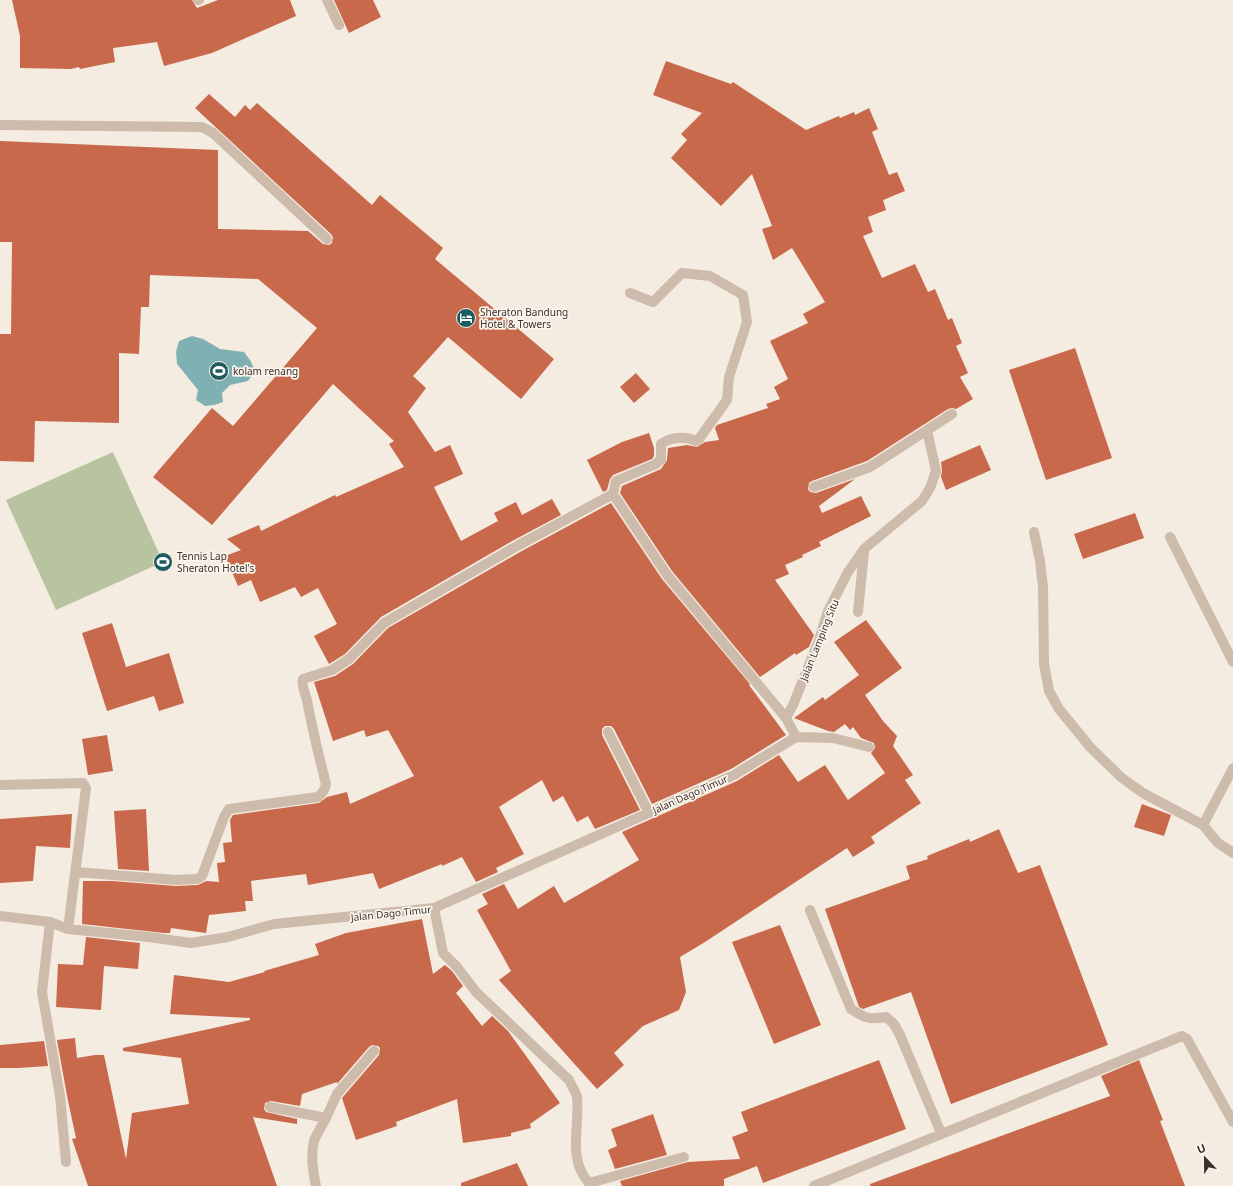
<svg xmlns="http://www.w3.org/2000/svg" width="1233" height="1186" font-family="'Noto Sans',sans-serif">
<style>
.green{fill:#b8c4a0}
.water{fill:#7fb0b2}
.building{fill:#c8694b}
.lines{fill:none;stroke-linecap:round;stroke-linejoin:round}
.minor{stroke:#cdbbac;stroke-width:10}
.labels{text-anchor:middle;stroke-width:3.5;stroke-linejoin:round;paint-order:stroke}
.poi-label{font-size:10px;fill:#3b302b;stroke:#fbf5ee;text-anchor:start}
.street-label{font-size:10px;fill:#3b302b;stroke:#fbf5ee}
</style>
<rect width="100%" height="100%" fill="#f4ebe1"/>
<!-- green -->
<path class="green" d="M 113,452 L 163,562 L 56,610 L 6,500 Z"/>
<!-- water -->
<path class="water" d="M 192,336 L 203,339 L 220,349 L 244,352 L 250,360 L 255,370 L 248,381 L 230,385 L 222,393 L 223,402 L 214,405 L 205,406 L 196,400 L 198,390 L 177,364 L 176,352 L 179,341 Z"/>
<!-- building -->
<path class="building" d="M 12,0 L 192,0 L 197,8 L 218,0 L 290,0 L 296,16 L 212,53 L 164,66 L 157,42 L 113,48 L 115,62 L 80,69 L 79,67 L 71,69 L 20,68 L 20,36 Z
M 334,0 L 373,0 L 381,17 L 349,33 Z
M 666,61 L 731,84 L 733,82 L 806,130 L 839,116 L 840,118 L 854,112 L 855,115 L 869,108 L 878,129 L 872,132 L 889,175 L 897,172 L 905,191 L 883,200 L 886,210 L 868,217 L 873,232 L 863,236 L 882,278 L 915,264 L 928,292 L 935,289 L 948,320 L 952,318 L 962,343 L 956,346 L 968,373 L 960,377 L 973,399 L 956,409 L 952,408 L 948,409 L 867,461 L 812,481 L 809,483 L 808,489 L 810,492 L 816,493 L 855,479 L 819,506 L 822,513 L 861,496 L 871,516 L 819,542 L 821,546 L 802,555 L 803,557 L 785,565 L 789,574 L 775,580 L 814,635 L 809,647 L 796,655 L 795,653 L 760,677 L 672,571 L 620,493 L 622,486 L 661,469 L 667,460 L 668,448 L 687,445 L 697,447 L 705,442 L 719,440 L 715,428 L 717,425 L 768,408 L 766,404 L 780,399 L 774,387 L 788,379 L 770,341 L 808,323 L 803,314 L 825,302 L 792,248 L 773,260 L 762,229 L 772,226 L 752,174 L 721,206 L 671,158 L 687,140 L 681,134 L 702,113 L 653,95 Z
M 209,94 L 235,117 L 245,105 L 250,110 L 257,103 L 372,205 L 380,195 L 443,248 L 435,259 L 554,359 L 521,399 L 448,337 L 413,376 L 426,388 L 408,412 L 435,452 L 450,445 L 463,474 L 434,487 L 461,541 L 498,521 L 494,513 L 516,502 L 522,515 L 552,499 L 561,515 L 514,540 L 381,617 L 345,654 L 329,664 L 314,636 L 337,624 L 318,588 L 301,597 L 295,587 L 260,602 L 251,580 L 238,586 L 225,556 L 241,550 L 227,539 L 259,525 L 261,531 L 335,495 L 336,497 L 404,467 L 389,444 L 394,441 L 333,384 L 212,525 L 153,477 L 212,408 L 233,426 L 317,328 L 258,279 L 150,275 L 149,307 L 141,307 L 139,354 L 119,353 L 119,423 L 35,421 L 34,462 L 0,461 L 0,334 L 11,334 L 12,242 L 0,242 L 0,141 L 218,150 L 218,229 L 308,231 L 323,244 L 329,245 L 332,243 L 333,237 L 331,234 L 195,108 Z
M 1075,348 L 1112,458 L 1046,480 L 1009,370 Z
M 636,373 L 650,389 L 634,403 L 620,387 Z
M 649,433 L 654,448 L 654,456 L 652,459 L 613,475 L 610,479 L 607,490 L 603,492 L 587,460 L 622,442 Z
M 980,445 L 991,470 L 946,490 L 941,477 L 942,470 L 941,462 Z
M 611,503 L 662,579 L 750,684 L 749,685 L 786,735 L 731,769 L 652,804 L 614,729 L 611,726 L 605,726 L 602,729 L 602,735 L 640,810 L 595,829 L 588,816 L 577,822 L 563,796 L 553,802 L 542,780 L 499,807 L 524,854 L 496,868 L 498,872 L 476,882 L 462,857 L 442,866 L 442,864 L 379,889 L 373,873 L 308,885 L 306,874 L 251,881 L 253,901 L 245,901 L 246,911 L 209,915 L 206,933 L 171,928 L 170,933 L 164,933 L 82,924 L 83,881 L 112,881 L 176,886 L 198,885 L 206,881 L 219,882 L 217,863 L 225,862 L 223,843 L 232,842 L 230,820 L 233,815 L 319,803 L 327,797 L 347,792 L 350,804 L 414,776 L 388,730 L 366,737 L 364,730 L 333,741 L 314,682 L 335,676 L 353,664 L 388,628 L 520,552 Z
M 1135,513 L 1144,538 L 1083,559 L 1074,534 Z
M 866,620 L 902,668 L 865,695 L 883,721 L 897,736 L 893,746 L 913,775 L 905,780 L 921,803 L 871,837 L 875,843 L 853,857 L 847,848 L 705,942 L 680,957 L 686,992 L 679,1010 L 643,1026 L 614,1053 L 624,1065 L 597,1089 L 499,980 L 511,971 L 477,910 L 488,904 L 482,894 L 504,884 L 518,909 L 554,886 L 564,903 L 639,860 L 622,832 L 737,781 L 779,755 L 798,782 L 825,765 L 848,800 L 885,773 L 871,753 L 875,748 L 874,743 L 861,738 L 853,727 L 850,730 L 845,724 L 834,732 L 828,731 L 794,718 L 823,697 L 825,700 L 859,675 L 834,642 Z
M 112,623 L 126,667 L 169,653 L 184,703 L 159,711 L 154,696 L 107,711 L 82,633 Z
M 107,735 L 113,771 L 88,775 L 82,739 Z
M 1142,804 L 1171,815 L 1164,836 L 1134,827 Z
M 146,809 L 149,871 L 118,869 L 114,811 Z
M 72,814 L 70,848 L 36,846 L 33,881 L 0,883 L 0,819 Z
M 999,829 L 1018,873 L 1040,865 L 1108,1045 L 951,1104 L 911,992 L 863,1009 L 859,1007 L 825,909 L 910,879 L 906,866 L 928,859 L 927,856 L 969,839 L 970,842 Z
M 422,919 L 433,974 L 445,965 L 452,971 L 463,986 L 456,993 L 482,1026 L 492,1016 L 508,1031 L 560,1103 L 530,1124 L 531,1128 L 511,1133 L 511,1136 L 463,1143 L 457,1099 L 396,1122 L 397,1126 L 356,1140 L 342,1098 L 379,1055 L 380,1048 L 378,1046 L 372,1045 L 369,1047 L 337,1084 L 337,1082 L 302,1094 L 300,1106 L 271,1101 L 265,1103 L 264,1109 L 266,1112 L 297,1119 L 297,1124 L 253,1117 L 277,1186 L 88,1186 L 72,1139 L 76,1138 L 67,1096 L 57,1040 L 75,1038 L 77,1058 L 95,1055 L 104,1055 L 126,1159 L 132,1113 L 189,1104 L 181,1058 L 123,1051 L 123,1048 L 250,1020 L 250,1018 L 170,1014 L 174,975 L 229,982 L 265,972 L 264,971 L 319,955 L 315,944 L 346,933 Z
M 780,925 L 821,1025 L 774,1044 L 732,942 Z
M 86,937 L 140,943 L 138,969 L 104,966 L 101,1010 L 56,1007 L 58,964 L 83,965 Z
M 44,1041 L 48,1066 L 18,1068 L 0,1068 L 0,1045 Z
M 879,1060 L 906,1129 L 763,1183 L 757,1166 L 724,1179 L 724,1186 L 622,1186 L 620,1181 L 688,1162 L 740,1159 L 732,1137 L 748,1131 L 741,1112 Z
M 1139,1060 L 1163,1120 L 1160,1121 L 1185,1186 L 870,1186 L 870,1184 L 1110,1096 L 1101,1076 Z
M 653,1114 L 667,1155 L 615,1169 L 608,1150 L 617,1146 L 611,1129 Z
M 517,1163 L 528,1186 L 461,1186 L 461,1183 Z"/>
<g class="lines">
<!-- minor -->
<path class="minor" d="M 198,0 L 199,0
M 327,0 L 339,25
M 0,125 L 202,127 L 213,133 L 327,239
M 630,293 L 653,302 L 682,273 L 710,276 L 743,295 L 747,322 L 729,377 L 727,400 L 699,439 L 696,441 C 686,436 670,437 661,444 L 661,459 L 656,464 L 616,481 L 613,494 L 667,575 L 786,718 L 796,737
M 814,487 L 870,467 L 952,414
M 1034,532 L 1040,561 L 1043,587 L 1044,664 L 1049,691 L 1059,709 L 1091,748 L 1122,778 L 1143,793 L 1203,825
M 1170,537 L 1233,662
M 858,612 L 864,551
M 786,718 L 793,705 L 819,640 L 828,611 L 848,572 L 864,549 L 922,501 L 930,488 L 936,471 L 927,430
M 608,732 L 649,813
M 796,737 L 833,738 L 869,747
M 1233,768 L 1203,825 L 1218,843 L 1233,853
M 0,785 L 83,783 L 86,788 L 68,929
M 76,872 L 176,880 L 197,879 L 202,876 L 224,817 L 229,809 L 318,797 C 323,793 325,790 326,784 C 319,756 312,729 307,700 C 305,693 301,685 303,679 L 332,670 L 349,659 L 384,623 L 517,546 L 613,494
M 434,908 L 443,953 L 457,967 L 476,992 L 569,1080 C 571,1085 576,1092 577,1097 C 580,1126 567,1159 589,1183 L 684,1157
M 810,910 L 851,1009 C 865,1018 869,1020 886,1017 L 894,1024 L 900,1035 L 941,1133
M 0,916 L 50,922 L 68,929 L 149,937 L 191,943 L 228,937 L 274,924 L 434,908 L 734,775 L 796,737
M 50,922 L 42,992 L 60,1096 L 66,1162
M 270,1107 L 326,1118 C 322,1126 317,1133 314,1141 C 310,1155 313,1172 316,1186
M 326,1118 L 337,1094 L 374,1051
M 814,1186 L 1182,1036 L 1187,1039 L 1233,1122"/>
</g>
<!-- icons -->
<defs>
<g id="hotel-disc" transform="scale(1)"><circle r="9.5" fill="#1f5a5e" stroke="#fbf5ee"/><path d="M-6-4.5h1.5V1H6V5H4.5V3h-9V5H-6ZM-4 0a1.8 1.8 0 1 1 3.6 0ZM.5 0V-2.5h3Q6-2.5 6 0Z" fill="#fff"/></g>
<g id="stadium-disc" transform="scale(1)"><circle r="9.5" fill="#1f5a5e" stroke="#fbf5ee"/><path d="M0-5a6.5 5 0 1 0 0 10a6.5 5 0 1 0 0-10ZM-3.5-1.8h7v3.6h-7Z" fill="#fff"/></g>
</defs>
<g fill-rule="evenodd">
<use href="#hotel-disc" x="466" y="318"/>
<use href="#stadium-disc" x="219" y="371"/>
<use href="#stadium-disc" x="163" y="562"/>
</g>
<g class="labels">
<!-- poi labels -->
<g class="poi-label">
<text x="480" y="316">Sheraton Bandung<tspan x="480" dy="12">Hotel &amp; Towers</tspan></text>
<text x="233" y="375">kolam renang</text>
<text x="177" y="560">Tennis Lap<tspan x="177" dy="12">Sheraton Hotel's</tspan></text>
</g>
<!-- street labels -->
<g class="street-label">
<text transform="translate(819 640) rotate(-68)" y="4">Jalan Lamping Situ</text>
<text transform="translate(690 794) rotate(-24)" y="4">Jalan Dago Timur</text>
<text transform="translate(391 913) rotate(-6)" y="4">Jalan Dago Timur</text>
</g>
</g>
<!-- north arrow -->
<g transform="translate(1205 1158) rotate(338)" stroke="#fbf5ee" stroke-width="3" paint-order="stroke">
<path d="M0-3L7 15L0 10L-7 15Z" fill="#3b302b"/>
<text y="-6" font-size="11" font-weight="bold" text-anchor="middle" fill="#3b302b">U</text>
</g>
</svg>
